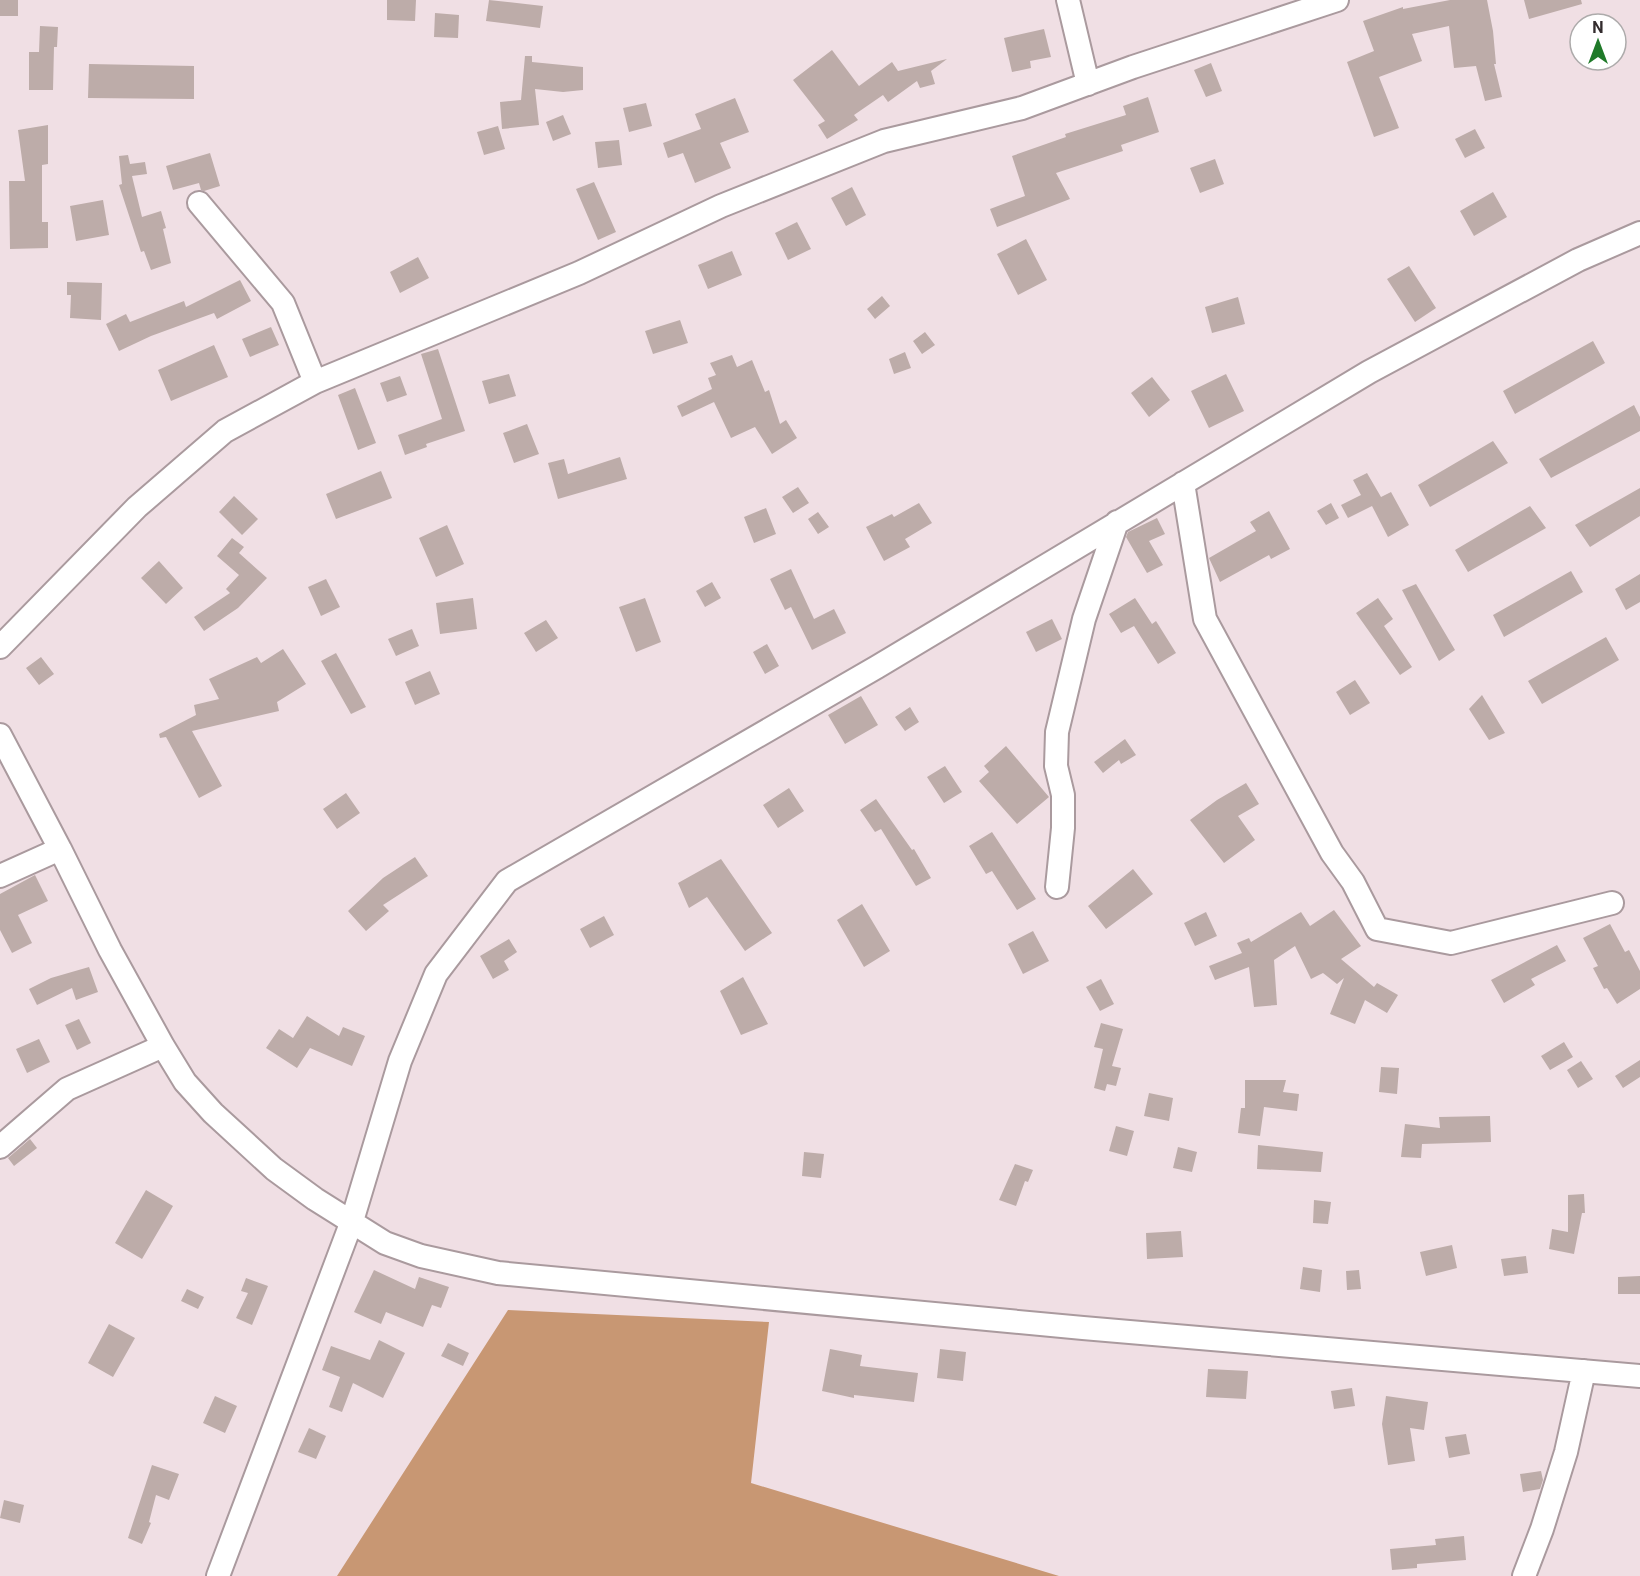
<svg xmlns="http://www.w3.org/2000/svg" width="1640" height="1576" font-family="Roboto,sans-serif">
<style>
.forest{fill:#c89773}
.building{fill:#bdaca9}
.lines{fill:none;stroke-linecap:round;stroke-linejoin:round}
.minor-casing{stroke:#aa9a9e;stroke-width:26}
.minor{stroke:#fff;stroke-width:22}
</style>
<rect width="100%" height="100%" fill="#f0dfe4"/>
<!-- forest -->
<path class="forest" d="M 508,1310 L 769,1322 L 751,1483 L 1059,1576 L 337,1576 Z"/>
<!-- building -->
<path class="building" d="M 0,0 L 18,0 L 18,16 L 0,16 Z
M 387,0 L 416,0 L 415,21 L 387,20 Z
M 489,0 L 543,6 L 540,28 L 486,21 Z
M 1450,0 L 1487,0 L 1493,31 L 1496,64 L 1494,64 L 1502,97 L 1485,101 L 1476,66 L 1454,68 L 1449,26 L 1412,34 L 1422,61 L 1379,77 L 1399,128 L 1374,137 L 1347,62 L 1374,51 L 1363,21 L 1403,7 L 1403,9 Z
M 1524,0 L 1581,0 L 1582,4 L 1529,19 Z
M 435,13 L 459,15 L 458,38 L 434,37 Z
M 40,26 L 58,27 L 57,47 L 54,47 L 53,90 L 29,90 L 29,52 L 39,52 Z
M 1044,29 L 1051,57 L 1030,61 L 1031,68 L 1012,72 L 1004,38 Z
M 832,50 L 859,86 L 892,62 L 898,71 L 947,59 L 931,71 L 935,84 L 920,88 L 917,81 L 888,102 L 883,95 L 854,115 L 858,120 L 827,139 L 818,125 L 825,121 L 793,80 Z
M 525,56 L 532,56 L 532,62 L 583,67 L 583,90 L 563,92 L 535,89 L 539,125 L 502,129 L 500,102 L 521,100 Z
M 1211,63 L 1222,91 L 1206,97 L 1194,70 Z
M 89,64 L 194,66 L 194,99 L 88,98 Z
M 1148,97 L 1159,132 L 1121,145 L 1123,151 L 1056,173 L 1070,199 L 997,227 L 990,209 L 1025,196 L 1012,156 L 1066,137 L 1065,134 L 1126,115 L 1123,106 Z
M 735,98 L 749,132 L 720,143 L 731,168 L 695,183 L 683,153 L 668,158 L 663,143 L 701,129 L 695,114 Z
M 646,103 L 652,126 L 629,132 L 623,108 Z
M 563,115 L 571,134 L 553,141 L 546,122 Z
M 48,125 L 48,164 L 42,165 L 42,222 L 48,222 L 48,248 L 10,249 L 9,181 L 25,181 L 18,130 Z
M 498,126 L 505,149 L 484,155 L 477,132 Z
M 1475,129 L 1485,148 L 1465,158 L 1455,139 Z
M 619,140 L 622,165 L 598,168 L 595,142 Z
M 210,153 L 220,186 L 204,191 L 201,190 L 199,183 L 173,190 L 166,166 Z
M 128,155 L 130,164 L 145,162 L 147,174 L 132,176 L 142,217 L 161,211 L 166,228 L 163,229 L 171,263 L 151,270 L 144,251 L 141,252 L 119,185 L 122,184 L 119,156 Z
M 1215,159 L 1224,184 L 1200,193 L 1190,168 Z
M 594,182 L 616,232 L 598,240 L 576,189 Z
M 852,187 L 866,215 L 846,226 L 831,198 Z
M 1493,192 L 1507,217 L 1474,236 L 1460,211 Z
M 103,200 L 109,235 L 76,241 L 70,206 Z
M 797,222 L 811,249 L 788,260 L 775,233 Z
M 1026,239 L 1047,280 L 1018,295 L 997,254 Z
M 732,251 L 742,275 L 708,289 L 698,265 Z
M 418,257 L 429,278 L 400,293 L 390,272 Z
M 1409,266 L 1436,308 L 1415,322 L 1387,279 Z
M 240,280 L 251,301 L 217,319 L 214,313 L 151,336 L 119,351 L 106,324 L 126,314 L 130,322 L 184,301 L 186,307 Z
M 67,282 L 102,283 L 101,320 L 70,318 L 71,295 L 67,295 Z
M 882,296 L 890,306 L 875,319 L 867,309 Z
M 1238,297 L 1245,324 L 1212,333 L 1205,307 Z
M 680,320 L 688,343 L 653,354 L 645,331 Z
M 271,327 L 279,345 L 250,357 L 242,339 Z
M 925,332 L 935,345 L 922,354 L 913,341 Z
M 1593,341 L 1605,363 L 1515,414 L 1503,391 Z
M 214,345 L 228,377 L 171,401 L 158,370 Z
M 438,349 L 465,431 L 426,444 L 427,447 L 405,455 L 398,435 L 442,419 L 421,354 Z
M 905,352 L 911,368 L 894,374 L 889,359 Z
M 732,355 L 737,367 L 752,360 L 765,392 L 769,390 L 780,424 L 786,420 L 797,438 L 772,454 L 755,427 L 731,438 L 714,402 L 682,417 L 677,406 L 712,389 L 708,378 L 716,375 L 710,363 Z
M 509,374 L 516,396 L 489,404 L 482,381 Z
M 1226,374 L 1244,411 L 1209,428 L 1191,391 Z
M 400,376 L 407,395 L 387,402 L 380,383 Z
M 1152,377 L 1170,400 L 1149,417 L 1131,393 Z
M 355,388 L 376,443 L 358,450 L 338,395 Z
M 1634,405 L 1640,417 L 1640,431 L 1551,478 L 1539,459 Z
M 527,424 L 539,454 L 514,463 L 503,433 Z
M 1493,441 L 1508,463 L 1430,507 L 1418,485 Z
M 620,457 L 627,479 L 558,499 L 548,463 L 564,459 L 568,474 Z
M 381,471 L 392,498 L 336,519 L 326,494 Z
M 1367,473 L 1381,497 L 1391,492 L 1409,525 L 1388,537 L 1372,506 L 1348,518 L 1341,505 L 1361,495 L 1353,480 Z
M 798,487 L 809,503 L 793,513 L 782,497 Z
M 1640,488 L 1640,516 L 1590,547 L 1575,525 Z
M 234,496 L 258,519 L 242,535 L 219,512 Z
M 919,503 L 932,523 L 905,539 L 910,547 L 884,561 L 866,527 L 892,514 L 894,517 Z
M 1331,503 L 1339,518 L 1326,525 L 1317,511 Z
M 1530,506 L 1546,528 L 1468,572 L 1455,550 Z
M 766,508 L 776,534 L 754,543 L 744,517 Z
M 1269,511 L 1290,549 L 1271,559 L 1269,555 L 1220,582 L 1209,558 L 1256,531 L 1250,522 Z
M 818,512 L 829,527 L 818,534 L 808,519 Z
M 1157,518 L 1165,534 L 1149,541 L 1163,565 L 1147,573 L 1126,537 L 1128,532 Z
M 447,525 L 464,564 L 436,577 L 419,538 Z
M 232,538 L 244,547 L 239,553 L 267,578 L 238,608 L 204,631 L 194,617 L 230,593 L 226,589 L 239,575 L 217,556 Z
M 159,561 L 183,588 L 166,604 L 141,578 Z
M 791,569 L 814,619 L 834,609 L 846,633 L 812,650 L 791,607 L 785,610 L 770,579 Z
M 1571,571 L 1583,592 L 1504,637 L 1493,615 Z
M 1640,574 L 1640,602 L 1626,610 L 1615,589 Z
M 326,579 L 340,607 L 321,616 L 308,587 Z
M 712,582 L 721,598 L 705,607 L 696,591 Z
M 1416,584 L 1455,650 L 1439,661 L 1402,590 Z
M 473,598 L 477,629 L 440,634 L 436,603 Z
M 645,598 L 661,642 L 636,652 L 619,607 Z
M 1135,598 L 1152,624 L 1156,621 L 1176,653 L 1158,664 L 1134,626 L 1121,633 L 1109,614 Z
M 1378,598 L 1393,619 L 1384,626 L 1412,667 L 1400,675 L 1356,613 Z
M 1052,619 L 1062,639 L 1036,652 L 1026,632 Z
M 546,620 L 558,638 L 536,652 L 524,633 Z
M 412,629 L 419,646 L 396,656 L 388,639 Z
M 1606,637 L 1619,660 L 1542,704 L 1528,681 Z
M 767,644 L 779,666 L 765,674 L 753,652 Z
M 283,649 L 306,684 L 277,702 L 279,711 L 192,731 L 222,786 L 199,798 L 166,737 L 160,738 L 159,734 L 196,715 L 194,705 L 219,699 L 209,679 L 257,657 L 261,663 Z
M 336,653 L 366,707 L 351,714 L 321,661 Z
M 41,657 L 54,674 L 39,685 L 26,668 Z
M 430,671 L 440,694 L 415,705 L 405,682 Z
M 1355,680 L 1370,703 L 1350,715 L 1336,692 Z
M 1482,695 L 1505,733 L 1489,740 L 1469,709 Z
M 861,696 L 878,725 L 845,744 L 828,715 Z
M 910,707 L 919,722 L 905,731 L 895,717 Z
M 1125,739 L 1136,755 L 1121,764 L 1119,760 L 1103,773 L 1094,762 Z
M 1006,746 L 1049,797 L 1017,824 L 979,781 L 989,772 L 984,766 Z
M 945,766 L 962,792 L 944,803 L 927,777 Z
M 1246,783 L 1259,804 L 1238,816 L 1255,840 L 1224,863 L 1190,820 L 1217,800 Z
M 789,788 L 804,811 L 778,828 L 763,805 Z
M 346,793 L 360,813 L 337,829 L 323,809 Z
M 876,799 L 912,850 L 914,849 L 931,878 L 916,886 L 881,829 L 875,832 L 860,810 Z
M 992,832 L 1036,899 L 1017,910 L 992,871 L 986,874 L 969,846 Z
M 415,857 L 428,876 L 383,905 L 389,911 L 366,931 L 348,911 L 383,878 Z
M 721,859 L 772,933 L 745,951 L 707,897 L 689,908 L 678,883 Z
M 1133,869 L 1153,894 L 1106,929 L 1088,906 Z
M 35,875 L 48,901 L 18,915 L 32,943 L 12,953 L 0,930 L 0,894 Z
M 862,904 L 890,951 L 864,967 L 837,920 Z
M 1334,910 L 1361,946 L 1341,959 L 1374,987 L 1377,983 L 1398,995 L 1387,1013 L 1365,1000 L 1355,1024 L 1330,1014 L 1344,978 L 1337,984 L 1323,973 L 1311,979 L 1295,946 L 1274,960 L 1277,1005 L 1254,1007 L 1249,967 L 1215,980 L 1209,966 L 1242,953 L 1237,943 L 1249,938 L 1251,942 L 1301,912 L 1310,926 Z
M 1206,912 L 1217,936 L 1195,946 L 1184,923 Z
M 604,916 L 614,935 L 590,948 L 580,929 Z
M 1610,924 L 1625,952 L 1629,950 L 1640,971 L 1640,989 L 1617,1004 L 1607,988 L 1604,989 L 1593,968 L 1598,966 L 1583,938 Z
M 1033,931 L 1049,961 L 1023,974 L 1008,944 Z
M 509,939 L 517,952 L 504,961 L 509,970 L 493,979 L 480,956 Z
M 1557,945 L 1566,961 L 1531,979 L 1535,985 L 1504,1003 L 1491,980 Z
M 89,967 L 98,992 L 76,1000 L 72,988 L 37,1005 L 29,989 L 51,978 Z
M 743,977 L 768,1024 L 741,1035 L 720,991 Z
M 1101,979 L 1114,1004 L 1100,1011 L 1086,987 Z
M 307,1016 L 339,1036 L 343,1027 L 365,1036 L 352,1066 L 310,1048 L 297,1068 L 266,1048 L 279,1029 L 293,1038 Z
M 79,1019 L 91,1043 L 77,1050 L 65,1025 Z
M 1101,1023 L 1123,1029 L 1112,1066 L 1121,1068 L 1116,1086 L 1107,1084 L 1105,1091 L 1094,1088 L 1103,1049 L 1094,1047 Z
M 39,1039 L 50,1062 L 27,1073 L 16,1049 Z
M 1564,1042 L 1573,1057 L 1550,1070 L 1541,1056 Z
M 1640,1060 L 1640,1077 L 1623,1088 L 1615,1076 Z
M 1581,1061 L 1593,1079 L 1578,1088 L 1567,1070 Z
M 1381,1067 L 1399,1068 L 1397,1094 L 1379,1092 Z
M 1245,1080 L 1286,1080 L 1283,1092 L 1299,1094 L 1297,1111 L 1264,1107 L 1260,1136 L 1238,1133 L 1241,1108 L 1245,1108 Z
M 1149,1093 L 1173,1098 L 1169,1121 L 1144,1116 Z
M 1490,1116 L 1491,1142 L 1422,1144 L 1421,1158 L 1401,1157 L 1405,1124 L 1440,1128 L 1439,1117 Z
M 1116,1126 L 1134,1131 L 1127,1156 L 1109,1151 Z
M 30,1139 L 37,1148 L 14,1166 L 8,1158 Z
M 1258,1145 L 1323,1152 L 1321,1172 L 1257,1169 Z
M 1178,1147 L 1197,1152 L 1192,1172 L 1173,1168 Z
M 804,1152 L 824,1154 L 821,1178 L 802,1176 Z
M 1015,1164 L 1033,1170 L 1028,1182 L 1025,1181 L 1016,1206 L 999,1200 Z
M 146,1190 L 173,1206 L 142,1259 L 115,1243 Z
M 1584,1194 L 1585,1213 L 1582,1213 L 1574,1254 L 1549,1249 L 1552,1229 L 1568,1232 L 1568,1195 Z
M 1314,1200 L 1331,1202 L 1328,1224 L 1313,1223 Z
M 1181,1231 L 1183,1257 L 1147,1259 L 1146,1233 Z
M 1452,1245 L 1457,1268 L 1426,1276 L 1420,1252 Z
M 1526,1256 L 1528,1273 L 1504,1276 L 1501,1259 Z
M 1303,1267 L 1322,1270 L 1320,1292 L 1300,1289 Z
M 374,1270 L 415,1289 L 419,1277 L 449,1287 L 441,1308 L 432,1305 L 423,1327 L 386,1312 L 381,1324 L 354,1312 Z
M 1359,1270 L 1361,1289 L 1347,1290 L 1346,1271 Z
M 1640,1276 L 1640,1294 L 1618,1294 L 1618,1277 Z
M 246,1278 L 268,1286 L 252,1325 L 236,1318 L 248,1293 L 241,1291 Z
M 187,1289 L 204,1297 L 198,1309 L 181,1301 Z
M 109,1324 L 135,1338 L 113,1377 L 88,1363 Z
M 379,1340 L 405,1353 L 383,1398 L 353,1383 L 342,1412 L 329,1407 L 340,1377 L 322,1370 L 331,1346 L 370,1360 Z
M 448,1343 L 469,1353 L 463,1366 L 441,1356 Z
M 830,1349 L 862,1355 L 860,1366 L 918,1373 L 914,1402 L 854,1395 L 854,1398 L 822,1391 Z
M 940,1349 L 966,1352 L 963,1381 L 937,1378 Z
M 1208,1369 L 1248,1371 L 1246,1399 L 1206,1397 Z
M 1352,1388 L 1355,1406 L 1334,1409 L 1331,1391 Z
M 215,1396 L 237,1406 L 225,1433 L 203,1423 Z
M 1386,1396 L 1428,1402 L 1424,1430 L 1410,1428 L 1415,1461 L 1388,1465 L 1382,1424 Z
M 309,1428 L 326,1436 L 316,1459 L 298,1452 Z
M 1466,1434 L 1470,1454 L 1449,1458 L 1445,1437 Z
M 152,1465 L 179,1474 L 169,1500 L 156,1495 L 149,1522 L 151,1523 L 142,1544 L 128,1538 Z
M 1541,1471 L 1543,1480 L 1540,1489 L 1523,1492 L 1520,1474 Z
M 4,1500 L 24,1505 L 20,1523 L 0,1518 Z
M 1464,1536 L 1466,1560 L 1417,1564 L 1417,1568 L 1392,1570 L 1390,1549 L 1436,1545 L 1435,1539 Z"/>
<g class="lines">
<!-- minor casing -->
<g class="minor-casing">
<path id="minor" d="M 1068,0 L 1088,84
M 199,203 L 283,303 L 315,382
M 1183,483 L 1205,619 L 1332,853 L 1353,882 L 1377,929 L 1451,943 L 1612,903
M 0,647 L 137,507 L 225,431 L 315,382 L 579,273 L 721,206 L 884,141 L 1022,108 L 1133,67 L 1337,0
M 0,735 L 60,849 L 110,950 L 163,1046 L 185,1082 L 213,1113 L 274,1169 L 315,1199 L 385,1243 L 421,1256 L 498,1273 L 1083,1328 L 1640,1376
M 0,876 L 60,849
M 1057,887 L 1063,828 L 1063,795 L 1056,766 L 1057,732 L 1084,619 L 1117,522
M 0,1147 L 67,1089 L 163,1046
M 218,1576 L 352,1221 L 400,1061 L 436,974 L 507,881 L 877,667 L 1369,372 L 1578,260 L 1640,233
M 1524,1576 L 1542,1529 L 1566,1452 L 1584,1371"/>
</g>
<!-- minor -->
<use href="#minor" class="minor"/>
</g>
<!-- north arrow -->
<g transform="translate(1598 42)"><circle r="28" fill="#ffffff" stroke="#adabab" stroke-width="1.5"/>
<path d="M0-4.5L10 22L0 15L-10 22Z" fill="#1f7a29"/>
<text y="-9" font-size="16" font-weight="bold" text-anchor="middle" fill="#332c2e">N</text>
</g>
</svg>
